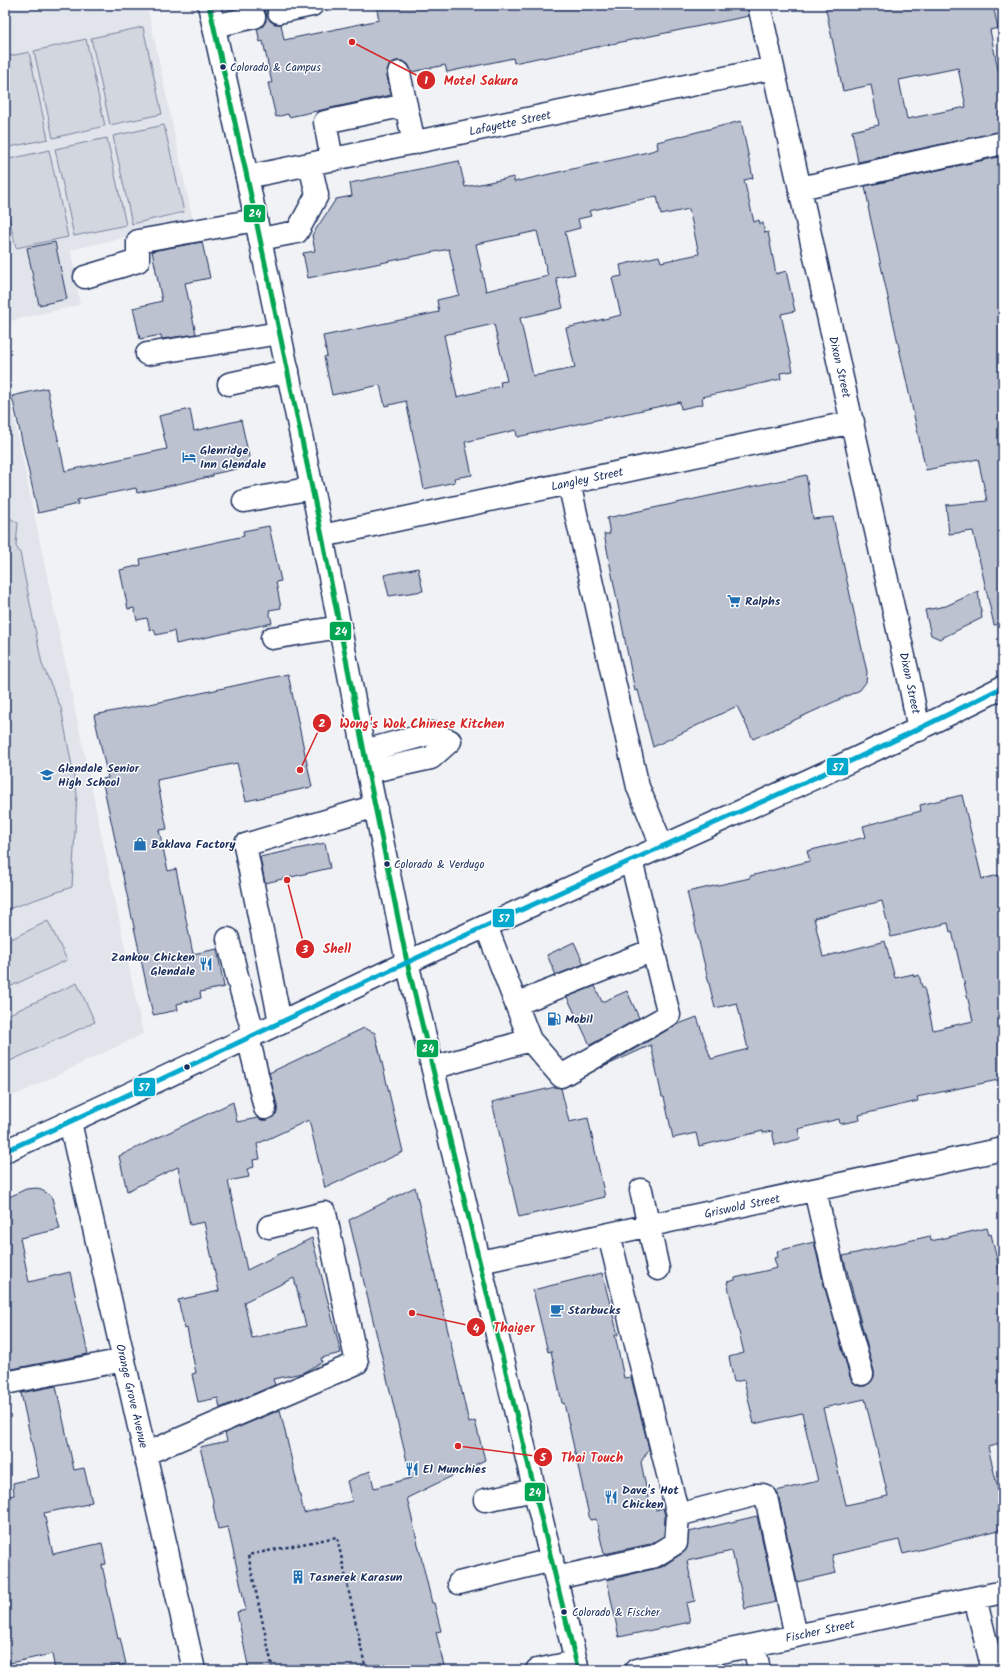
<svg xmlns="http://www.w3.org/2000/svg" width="1008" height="1675" font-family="Kalam,sans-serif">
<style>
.built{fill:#e1e4ea}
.green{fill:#d2d6df;stroke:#76829e}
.building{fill:#bcc2d0;stroke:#1b2f5e;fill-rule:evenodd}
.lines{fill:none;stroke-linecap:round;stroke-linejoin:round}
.minor-casing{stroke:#1b2f5e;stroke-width:25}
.major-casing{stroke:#1b2f5e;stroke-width:25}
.path{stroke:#1b2f5e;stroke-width:2.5;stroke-dasharray:3 3;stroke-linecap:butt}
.minor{stroke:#fff;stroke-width:22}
.major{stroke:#fff;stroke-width:22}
.bus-1-casing{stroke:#fff;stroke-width:8}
.bus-2-casing{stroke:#fff;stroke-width:8}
.bus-1{stroke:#00a651;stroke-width:5}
.bus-2{stroke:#00a9ce;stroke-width:5}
.bus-dot{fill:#1b2f5e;stroke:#fff;stroke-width:1.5}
.labels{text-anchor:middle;stroke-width:3;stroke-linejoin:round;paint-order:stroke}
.bus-label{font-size:11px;fill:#1b2f5e;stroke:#fff;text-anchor:start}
.street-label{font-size:12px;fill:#1b2f5e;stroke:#fff}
.poi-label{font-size:12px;font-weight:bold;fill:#1b2f5e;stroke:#fff;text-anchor:start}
.leader{fill:none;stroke:#d62828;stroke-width:1.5}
.callout-dot{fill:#d62828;stroke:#fff;stroke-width:1.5}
.mark-label{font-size:12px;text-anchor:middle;font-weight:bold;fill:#fff}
.callout-label{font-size:13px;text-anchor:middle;font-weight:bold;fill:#d62828;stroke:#fff;stroke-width:3;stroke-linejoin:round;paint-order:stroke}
.line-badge{stroke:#fff;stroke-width:1.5}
.badge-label{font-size:11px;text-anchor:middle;font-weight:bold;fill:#fff}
</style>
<rect width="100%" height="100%" fill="#f1f2f5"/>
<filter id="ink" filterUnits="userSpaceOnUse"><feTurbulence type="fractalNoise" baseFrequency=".025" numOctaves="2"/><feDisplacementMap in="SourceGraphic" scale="8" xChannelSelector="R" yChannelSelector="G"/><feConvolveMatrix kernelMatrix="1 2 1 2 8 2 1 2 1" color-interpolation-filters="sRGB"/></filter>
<g filter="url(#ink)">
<!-- built -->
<path class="built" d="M 5,5 L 147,5 L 193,221 L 71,250 L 80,305 L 5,322 Z
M 5,375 L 143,1034 L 5,1100 Z"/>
<!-- green -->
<path class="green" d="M 143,27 L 162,114 L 110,125 L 91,38 Z
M 86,39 L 105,126 L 53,138 L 34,51 Z
M 29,52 L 48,139 L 5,148 L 5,57 Z
M 164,125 L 184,212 L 132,224 L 113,136 Z
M 107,138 L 126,225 L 74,236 L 55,149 Z
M 49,150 L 68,237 L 16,248 L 5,200 L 5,160 Z
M 5,515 L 18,523 L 16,546 L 20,553 L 42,664 L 61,708 L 77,793 L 72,887 L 5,910 Z
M 48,921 L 67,960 L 5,989 L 5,942 Z
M 77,983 L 95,1022 L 10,1061 L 5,1050 L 5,1016 Z"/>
<!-- building -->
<path class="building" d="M 257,5 L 269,5 L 267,9 L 267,15 L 270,21 L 275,24 L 281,24 L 284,40 L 379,20 L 376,5 L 747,5 L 749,16 L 543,58 L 542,57 L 514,63 L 513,58 L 447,72 L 445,65 L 412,72 L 408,64 L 402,61 L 396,61 L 390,64 L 387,70 L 387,76 L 391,95 L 289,117 L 288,114 L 276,117 L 268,83 L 272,83 L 263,41 L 260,42 L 257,29 L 263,26 L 266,21 L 266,15 L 263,8 Z
M 825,5 L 993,5 L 998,28 L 990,30 L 1003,94 L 1003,131 L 858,162 L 852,131 L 879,125 L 871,85 L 843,91 ZM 958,68 L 966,107 L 907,119 L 899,80 Z
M 741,121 L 753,178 L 744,180 L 754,222 L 759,220 L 760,224 L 763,223 L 765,233 L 768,232 L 776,274 L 786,271 L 795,311 L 781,314 L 793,371 L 780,373 L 781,379 L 702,397 L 703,404 L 681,409 L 680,402 L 517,437 L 516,430 L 465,442 L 472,475 L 454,478 L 455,482 L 424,489 L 406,401 L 385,406 L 380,385 L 332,395 L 324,357 L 327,356 L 323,336 L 439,312 L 437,300 L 459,295 L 449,249 L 308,278 L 303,253 L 315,251 L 312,235 L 336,199 L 352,196 L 350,183 L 459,161 L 465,187 L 514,177 L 514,182 L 648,152 L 658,149 L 657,142 ZM 657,196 L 661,215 L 689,209 L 699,254 L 661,262 L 659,256 L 620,265 L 622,276 L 612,278 L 621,315 L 566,328 L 575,368 L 533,376 L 520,318 L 563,308 L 556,278 L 575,274 L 565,232 L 580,228 L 578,219 L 591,216 L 589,211 ZM 537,231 L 548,276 L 486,291 L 476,244 ZM 494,324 L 507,381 L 500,382 L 501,386 L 457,397 L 444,335 Z
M 1003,156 L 1003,624 L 994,625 L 973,531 L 949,534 L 946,505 L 987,501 L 978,459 L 926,470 L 868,207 L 869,207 L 865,186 Z
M 55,242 L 67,299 L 39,305 L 27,248 Z
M 202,242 L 210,278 L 185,283 L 196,334 L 162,339 L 161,335 L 140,339 L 133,308 L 162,301 L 152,251 Z
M 47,388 L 65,471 L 167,449 L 159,416 L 190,409 L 194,431 L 241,420 L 251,466 L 213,474 L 213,476 L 137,493 L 136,488 L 77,500 L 78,504 L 38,513 L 12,396 Z
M 806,475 L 813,519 L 833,517 L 867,672 L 866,682 L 860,690 L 753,739 L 737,706 L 653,747 L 638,690 L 635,691 L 604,534 L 610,534 L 607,518 Z
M 269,526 L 281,581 L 276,582 L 281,608 L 269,610 L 272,623 L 176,644 L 174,631 L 156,635 L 154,629 L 150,630 L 147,618 L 137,620 L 134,608 L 128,609 L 120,570 L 141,565 L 140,559 L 244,536 L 243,531 Z
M 418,568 L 423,591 L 389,596 L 384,575 Z
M 978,591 L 982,618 L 940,639 L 931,635 L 925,610 L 946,606 Z
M 288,674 L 312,787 L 246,801 L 237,763 L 157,780 L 167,829 L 159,830 L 168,871 L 176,869 L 193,954 L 217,949 L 224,987 L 200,992 L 201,998 L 177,1004 L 178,1010 L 153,1015 L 102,779 L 108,778 L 94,715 L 160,702 Z
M 962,795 L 982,879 L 1003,874 L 1003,1079 L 917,1097 L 918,1101 L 859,1115 L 860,1120 L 840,1124 L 839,1119 L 798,1129 L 800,1139 L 775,1145 L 772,1131 L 763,1133 L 763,1131 L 699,1146 L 696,1133 L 673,1138 L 664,1097 L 662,1097 L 651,1045 L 601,1068 L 676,1025 L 697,1017 L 711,1059 L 748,1049 L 737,1003 L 715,1008 L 687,892 L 750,878 L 750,876 L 810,861 L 807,851 L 866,837 L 863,826 L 921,811 L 920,805 ZM 882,901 L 891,937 L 948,923 L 950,932 L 952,931 L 973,1021 L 933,1030 L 924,987 L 922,987 L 919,975 L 914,977 L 913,974 L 895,978 L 885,941 L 823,957 L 814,918 Z
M 325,843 L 330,868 L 265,883 L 260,857 Z
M 574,942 L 584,964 L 556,975 L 547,955 Z
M 595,986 L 602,1002 L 627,991 L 639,1018 L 590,1045 L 567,997 Z
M 364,1028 L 375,1033 L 403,1152 L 325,1188 L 309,1120 L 257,1144 L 260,1159 L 253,1160 L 254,1167 L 247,1169 L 249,1177 L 228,1181 L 247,1270 L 312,1238 L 341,1353 L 321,1358 L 322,1362 L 302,1373 L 273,1379 L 275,1385 L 220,1408 L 218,1398 L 198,1402 L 192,1374 L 196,1373 L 187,1328 L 185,1329 L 178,1300 L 219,1291 L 204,1222 L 190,1225 L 178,1167 L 127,1191 L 119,1156 L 233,1102 L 237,1122 L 258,1118 L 262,1120 L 268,1120 L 277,1113 L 277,1105 L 269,1073 ZM 294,1278 L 306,1326 L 252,1338 L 244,1302 Z
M 555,1087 L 561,1088 L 569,1122 L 588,1118 L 605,1197 L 519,1217 L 492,1102 Z
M 415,1187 L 469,1423 L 475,1421 L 485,1460 L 407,1498 L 432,1603 L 434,1603 L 441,1631 L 436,1632 L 445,1670 L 249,1670 L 237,1612 L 246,1610 L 228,1527 L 218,1529 L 213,1505 L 214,1505 L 200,1447 L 227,1441 L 225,1433 L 280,1410 L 304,1513 L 352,1501 L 347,1481 L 370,1471 L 374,1488 L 411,1478 L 349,1220 Z
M 37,1188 L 47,1193 L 52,1198 L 60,1229 L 20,1238 L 29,1282 L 70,1272 L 88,1354 L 7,1370 L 5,1361 L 5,1199 L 26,1189 Z
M 987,1228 L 989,1235 L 991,1234 L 1003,1285 L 1003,1443 L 988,1447 L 1003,1510 L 1003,1529 L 903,1554 L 899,1540 L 832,1555 L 836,1573 L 797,1582 L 778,1494 L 776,1491 L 818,1481 L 802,1413 L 754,1424 L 744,1380 L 734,1382 L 729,1357 L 744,1353 L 727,1282 L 735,1280 L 735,1278 L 777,1268 L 774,1258 L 778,1257 L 777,1251 L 814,1242 L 824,1285 L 850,1377 L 854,1383 L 859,1386 L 865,1386 L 871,1382 L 874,1377 L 874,1371 L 843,1256 L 930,1236 L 931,1241 ZM 865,1399 L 888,1496 L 846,1505 L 823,1408 Z
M 602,1273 L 618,1335 L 615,1335 L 624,1378 L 631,1377 L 649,1449 L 641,1462 L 650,1508 L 655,1507 L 656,1510 L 663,1508 L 665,1516 L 664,1536 L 650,1544 L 604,1554 L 596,1519 L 590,1520 L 564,1403 L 562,1403 L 551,1351 L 548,1352 L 533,1290 Z
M 56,1386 L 74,1470 L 84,1468 L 92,1502 L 87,1503 L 88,1504 L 44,1513 L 53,1554 L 102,1543 L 106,1564 L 102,1565 L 118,1639 L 120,1638 L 126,1664 L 98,1670 L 55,1670 L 52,1654 L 5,1664 L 5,1497 L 14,1495 L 13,1483 L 39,1477 L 21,1393 Z
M 757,1516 L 776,1602 L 745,1609 L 732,1551 L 687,1561 L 695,1601 L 686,1603 L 690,1622 L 619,1637 L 607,1580 L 662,1567 L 686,1550 L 689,1532 Z"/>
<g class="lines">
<!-- minor casing -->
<g class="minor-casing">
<path id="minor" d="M 759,5 L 909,679 L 919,730
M 279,12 L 312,5
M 214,26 L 254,17
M 399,73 L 414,143
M 332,160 L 325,122 L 406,105
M 247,177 L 773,68
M 800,188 L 1003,143
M 260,239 L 297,232 L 317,195 L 310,164
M 85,277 L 138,261 L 138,241 L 256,220
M 147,354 L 280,333
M 229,384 L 288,371
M 569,483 L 638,787 L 662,846
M 244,501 L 312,488
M 322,536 L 853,422
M 272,638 L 340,627
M 364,751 L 432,733 L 450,741 L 431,758 L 368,772
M 486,926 L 530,1040 L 561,1076 L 669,1015 L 631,860
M 228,939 L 237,976 L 254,1035
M 516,1004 L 653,950
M 280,1022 L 245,845 L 376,806
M 248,1037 L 265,1108
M 433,1068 L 530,1040
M 70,1122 L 194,1670
M 641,1190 L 658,1269
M 815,1190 L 836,1282 L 862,1374
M 480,1262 L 1003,1149
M 5,1383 L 124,1360
M 145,1454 L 357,1363 L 325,1213 L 269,1227
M 485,1500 L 535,1490
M 678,1515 L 754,1495 L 763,1495 L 766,1497 L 796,1636
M 556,1578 L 655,1556 L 676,1543 L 678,1515 L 609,1235
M 459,1583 L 552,1560
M 975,1598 L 993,1670
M 754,1645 L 759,1670
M 537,1670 L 576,1662
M 636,1670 L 1003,1592"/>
</g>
<!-- major casing -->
<g class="major-casing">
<path id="major" d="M 209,5 L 247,177 L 322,536 L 368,772 L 407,962 L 578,1670
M 5,1151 C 167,1079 325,999 486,926 C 658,847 834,773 1003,687"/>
</g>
<!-- path -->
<path class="path" d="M 273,1670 L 248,1555 L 337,1537 L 366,1670"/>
<!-- minor -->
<use href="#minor" class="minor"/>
<!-- major -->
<use href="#major" class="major"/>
<!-- bus-1 casing -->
<g class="bus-1-casing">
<path id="bus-1" d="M 209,5 L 247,177 L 322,536 L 368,772 L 407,962 L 578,1670"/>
</g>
<!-- bus-2 casing -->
<g class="bus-2-casing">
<path id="bus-2" d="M 5,1151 C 167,1079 325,999 486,926 C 658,847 834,773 1003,687"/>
</g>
<!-- bus-1 -->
<use href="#bus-1" class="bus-1"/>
<!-- bus-2 -->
<use href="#bus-2" class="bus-2"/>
</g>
</g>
<!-- icons -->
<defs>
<g id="hotel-bare" transform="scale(1.08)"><path d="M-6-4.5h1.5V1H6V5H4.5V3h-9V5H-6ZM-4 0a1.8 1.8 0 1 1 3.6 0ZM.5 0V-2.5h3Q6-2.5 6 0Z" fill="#1f6fb2" stroke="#fff" stroke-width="2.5" paint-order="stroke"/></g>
<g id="supermarket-bare" transform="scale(1.08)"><path d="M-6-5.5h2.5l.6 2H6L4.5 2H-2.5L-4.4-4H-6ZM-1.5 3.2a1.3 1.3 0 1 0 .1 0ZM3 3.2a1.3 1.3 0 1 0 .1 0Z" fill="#1f6fb2" stroke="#fff" stroke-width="2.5" paint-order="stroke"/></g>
<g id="school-bare" transform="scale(1.08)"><path d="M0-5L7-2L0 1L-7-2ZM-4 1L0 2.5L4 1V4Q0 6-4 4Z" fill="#1f6fb2" stroke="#fff" stroke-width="2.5" paint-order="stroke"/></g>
<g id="shop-bare" transform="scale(1.08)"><path d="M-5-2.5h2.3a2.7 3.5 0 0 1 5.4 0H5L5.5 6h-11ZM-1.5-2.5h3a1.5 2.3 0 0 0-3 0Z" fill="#1f6fb2" stroke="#fff" stroke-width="2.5" paint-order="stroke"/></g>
<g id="restaurant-bare" transform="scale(1.08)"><path d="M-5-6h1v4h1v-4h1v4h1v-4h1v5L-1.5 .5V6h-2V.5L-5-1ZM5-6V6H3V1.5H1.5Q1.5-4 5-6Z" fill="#1f6fb2" stroke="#fff" stroke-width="2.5" paint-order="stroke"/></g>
<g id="fuel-bare" transform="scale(1.08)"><path d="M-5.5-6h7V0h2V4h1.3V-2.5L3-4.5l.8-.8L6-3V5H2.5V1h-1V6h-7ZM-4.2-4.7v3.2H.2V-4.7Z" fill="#1f6fb2" stroke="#fff" stroke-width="2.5" paint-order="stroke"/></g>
<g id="cafe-bare" transform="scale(1.08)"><path d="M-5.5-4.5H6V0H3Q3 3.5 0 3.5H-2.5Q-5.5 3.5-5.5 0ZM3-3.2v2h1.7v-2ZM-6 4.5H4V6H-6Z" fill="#1f6fb2" stroke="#fff" stroke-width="2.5" paint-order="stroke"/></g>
<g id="building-bare" transform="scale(1.08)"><path d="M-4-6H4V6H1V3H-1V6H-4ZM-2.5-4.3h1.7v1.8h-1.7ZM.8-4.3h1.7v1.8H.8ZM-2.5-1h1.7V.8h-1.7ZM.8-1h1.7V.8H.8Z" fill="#1f6fb2" stroke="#fff" stroke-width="2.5" paint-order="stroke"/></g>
</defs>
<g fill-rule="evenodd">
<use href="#hotel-bare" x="189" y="457"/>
<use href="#supermarket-bare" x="734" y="601"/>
<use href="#school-bare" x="47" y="775"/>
<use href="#shop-bare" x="140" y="844"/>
<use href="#restaurant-bare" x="206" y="964"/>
<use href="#fuel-bare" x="554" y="1019"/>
<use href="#cafe-bare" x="557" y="1310"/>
<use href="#restaurant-bare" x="412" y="1469"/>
<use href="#restaurant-bare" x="611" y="1497"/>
<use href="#building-bare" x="298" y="1577"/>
</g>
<!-- markers -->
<g class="bus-dot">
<circle cx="223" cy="67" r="3.5"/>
<circle cx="387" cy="864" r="3.5"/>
<circle cx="187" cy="1067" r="3.5"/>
<circle cx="564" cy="1612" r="3.5"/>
</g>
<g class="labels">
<!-- bus labels -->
<g class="bus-label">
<text x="230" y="71">Colorado &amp; Campus</text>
<text x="394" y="868">Colorado &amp; Verdugo</text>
<text x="572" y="1616">Colorado &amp; Fischer</text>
</g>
<!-- street labels -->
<g class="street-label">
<text transform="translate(510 123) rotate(-12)" y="4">Lafayette Street</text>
<text transform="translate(840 367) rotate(77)" y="4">Dixon Street</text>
<text transform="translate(587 479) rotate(-12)" y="4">Langley Street</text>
<text transform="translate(910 683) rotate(78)" y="4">Dixon Street</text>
<text transform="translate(742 1206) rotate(-12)" y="4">Griswold Street</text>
<text transform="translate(132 1396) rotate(77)" y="4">Orange Grove Avenue</text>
<text transform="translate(820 1631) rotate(-12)" y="4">Fischer Street</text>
</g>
<!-- poi labels -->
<g class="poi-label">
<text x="200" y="454">Glenridge<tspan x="200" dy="14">Inn Glendale</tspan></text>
<text x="745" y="605">Ralphs</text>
<text x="58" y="772">Glendale Senior<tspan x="58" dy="14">High School</tspan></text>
<text x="151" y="848">Baklava Factory</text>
<text x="195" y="961" text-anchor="end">Zankou Chicken<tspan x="195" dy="14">Glendale</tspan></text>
<text x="565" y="1023">Mobil</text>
<text x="568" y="1314">Starbucks</text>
<text x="423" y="1473">El Munchies</text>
<text x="622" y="1494">Dave's Hot<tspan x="622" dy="14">Chicken</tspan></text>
<text x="309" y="1581">Tasnerek Karasun</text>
</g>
</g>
<!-- callouts -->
<path class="leader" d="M352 42L426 80M300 770L322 723M287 880L305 949M412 1313L476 1327M458 1446L543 1457"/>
<g class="callout-dot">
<circle cx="352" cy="42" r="4"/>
<circle cx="300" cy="770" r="4"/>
<circle cx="287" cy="880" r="4"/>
<circle cx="412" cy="1313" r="4"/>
<circle cx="458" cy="1446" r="4"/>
<circle cx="426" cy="80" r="10"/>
<circle cx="322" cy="723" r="10"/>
<circle cx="305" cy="949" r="10"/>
<circle cx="476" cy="1327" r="10"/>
<circle cx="543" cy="1457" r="10"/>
</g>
<g class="mark-label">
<text x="426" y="84">1</text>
<text x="322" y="727">2</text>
<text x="305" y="953">3</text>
<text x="476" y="1332">4</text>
<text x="543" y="1461">5</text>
</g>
<g class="callout-label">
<text x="481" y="85">Motel Sakura</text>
<text x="422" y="728">Wong's Wok Chinese Kitchen</text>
<text x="337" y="953">Shell</text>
<text x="514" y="1332">Thaiger</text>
<text x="592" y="1462">Thai Touch</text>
</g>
<g class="line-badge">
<rect x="243" y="204" width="23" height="19" rx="4" fill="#00a651"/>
<rect x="329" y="621" width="23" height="20" rx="4" fill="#00a651"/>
<rect x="826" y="757" width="23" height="19" rx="4" fill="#00a9ce"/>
<rect x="492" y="908" width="23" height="20" rx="4" fill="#00a9ce"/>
<rect x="416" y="1039" width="23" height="19" rx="4" fill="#00a651"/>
<rect x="133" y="1077" width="23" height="20" rx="4" fill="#00a9ce"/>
<rect x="524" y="1482" width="22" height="20" rx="4" fill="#00a651"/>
</g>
<g class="badge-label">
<text x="255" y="217">24</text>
<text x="341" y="635">24</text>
<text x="838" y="771">57</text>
<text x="504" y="922">57</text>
<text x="428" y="1052">24</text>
<text x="144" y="1091">57</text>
<text x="535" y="1496">24</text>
</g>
<!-- margin -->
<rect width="1008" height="1675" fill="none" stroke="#fff" stroke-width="20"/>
<rect x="10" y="10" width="988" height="1655" fill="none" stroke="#1b2f5e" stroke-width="1.5" filter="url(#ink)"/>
</svg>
